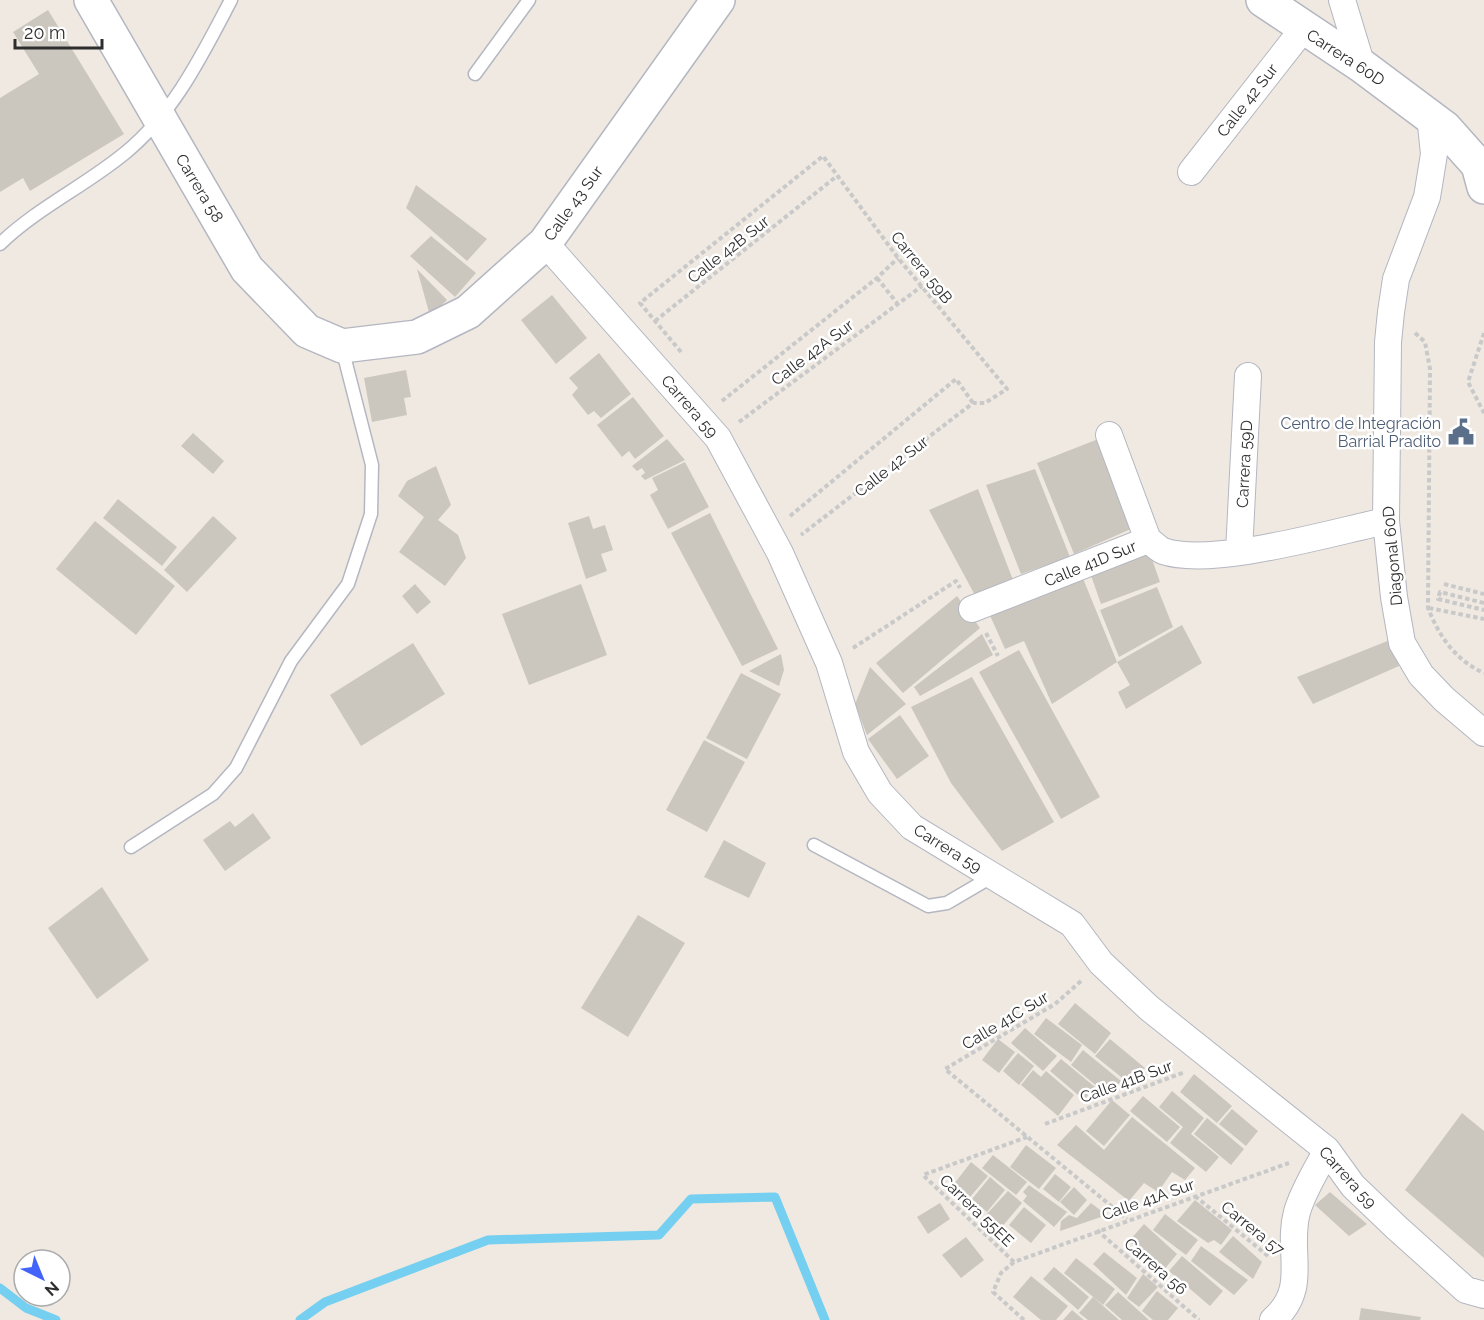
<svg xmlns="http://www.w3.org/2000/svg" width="1484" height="1320" font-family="Raleway,sans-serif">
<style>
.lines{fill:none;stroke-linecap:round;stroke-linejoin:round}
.stream{stroke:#75cff0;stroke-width:9}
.building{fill:#cbc7bf}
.service-casing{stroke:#b4b7c1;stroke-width:15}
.minor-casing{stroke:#b4b7c1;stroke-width:28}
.secondary-casing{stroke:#b4b7c1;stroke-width:36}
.path{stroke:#c9c9c9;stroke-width:4;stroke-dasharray:4.5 3;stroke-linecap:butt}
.service{stroke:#fff;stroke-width:12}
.minor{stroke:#fff;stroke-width:26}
.secondary{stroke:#fff;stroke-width:33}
.labels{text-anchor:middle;stroke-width:5;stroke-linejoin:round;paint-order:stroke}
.street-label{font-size:16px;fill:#2e2e2e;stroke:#fff}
.service-label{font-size:16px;fill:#4e5e75;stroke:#fff;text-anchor:end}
</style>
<rect width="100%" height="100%" fill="#efe9e1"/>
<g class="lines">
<!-- stream -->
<path class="stream" d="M 0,1288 L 26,1308 L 56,1320
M 300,1320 L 325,1302 L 488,1240 L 659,1235 L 691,1199 L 775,1197 L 825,1320"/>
</g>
<!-- building -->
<path class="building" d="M 48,10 L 124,134 L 30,191 L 23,178 L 0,192 L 0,98 L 39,74 L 13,32 Z
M 416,185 L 487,239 L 467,261 L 406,208 Z
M 431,236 L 476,273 L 455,297 L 410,256 Z
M 417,269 L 447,300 L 430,316 Z
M 552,295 L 587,338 L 556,364 L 521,320 Z
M 599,353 L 631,394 L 601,418 L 594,411 L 588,415 L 572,395 L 578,388 L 569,378 Z
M 406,370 L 411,397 L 404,398 L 407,415 L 372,422 L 364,378 Z
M 633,397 L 664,436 L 635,459 L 629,451 L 622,457 L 597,425 Z
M 193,433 L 224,461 L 213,474 L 181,446 Z
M 1106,436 L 1140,525 L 1074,554 L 1037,463 Z
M 667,439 L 685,460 L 645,480 L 641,476 L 645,473 L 642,468 L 637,471 L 632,466 Z
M 685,462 L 709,507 L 668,529 L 650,495 L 658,490 L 652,478 Z
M 436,466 L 451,505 L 438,520 L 458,535 L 466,558 L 445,586 L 399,552 L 424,517 L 398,496 L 407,481 Z
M 1035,469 L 1070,557 L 1021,574 L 986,485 Z
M 978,489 L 1013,580 L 977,599 L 929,510 Z
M 118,499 L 177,547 L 162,566 L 103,518 Z
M 710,513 L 778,649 L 742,666 L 671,533 Z
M 213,516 L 237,538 L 187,592 L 164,570 Z
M 589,516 L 593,529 L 605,525 L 613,550 L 601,554 L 607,571 L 586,579 L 568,523 Z
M 95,521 L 175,586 L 136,635 L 56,569 Z
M 1147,545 L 1160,582 L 1101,604 L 1088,567 Z
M 1082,576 L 1117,662 L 1182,625 L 1202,663 L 1126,709 L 1118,692 L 1130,685 L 1117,662 L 1052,704 L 1024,641 L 1005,649 L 988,611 Z
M 415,584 L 431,602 L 417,614 L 402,596 Z
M 581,584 L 607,655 L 529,685 L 502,614 Z
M 1157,587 L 1173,627 L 1119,657 L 1100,610 Z
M 957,596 L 980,628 L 903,693 L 876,663 Z
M 982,634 L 993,655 L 920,696 L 914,687 Z
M 1390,640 L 1399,666 L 1313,704 L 1297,677 Z
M 413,643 L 445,694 L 361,746 L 330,695 Z
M 1019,650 L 1100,797 L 1061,819 L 979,672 Z
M 781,654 L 784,670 L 779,686 L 749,671 Z
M 870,667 L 906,704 L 867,735 L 855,704 Z
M 741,673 L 781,694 L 747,759 L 706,738 Z
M 972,677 L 1054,822 L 1002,851 L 951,783 L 911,707 Z
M 900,715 L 929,756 L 897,779 L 868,739 Z
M 704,740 L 745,762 L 707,832 L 666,810 Z
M 253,813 L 271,838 L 225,871 L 203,840 L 230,821 L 235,827 Z
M 724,840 L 766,863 L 749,898 L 704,877 Z
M 102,887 L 149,960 L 97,999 L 48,928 Z
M 638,915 L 685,943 L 628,1037 L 581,1008 Z
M 1075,1003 L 1111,1033 L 1095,1054 L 1058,1024 Z
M 1046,1018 L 1082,1045 L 1071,1062 L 1034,1034 Z
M 1025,1028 L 1057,1056 L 1043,1071 L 1011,1043 Z
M 998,1039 L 1015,1052 L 999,1073 L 982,1060 Z
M 1110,1039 L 1145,1068 L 1131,1085 L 1095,1056 Z
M 1083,1050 L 1121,1081 L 1109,1096 L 1071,1065 Z
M 1018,1053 L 1034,1066 L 1019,1085 L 1003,1071 Z
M 1061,1059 L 1095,1087 L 1084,1100 L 1050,1071 Z
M 1033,1070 L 1041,1077 L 1046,1071 L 1074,1095 L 1058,1116 L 1021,1085 Z
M 1194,1074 L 1232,1106 L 1217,1123 L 1180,1092 Z
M 1172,1091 L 1204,1118 L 1191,1134 L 1219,1157 L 1206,1172 L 1170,1143 L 1183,1127 L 1159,1107 Z
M 1143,1096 L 1180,1127 L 1167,1142 L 1130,1111 Z
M 1112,1100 L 1130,1115 L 1104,1146 L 1086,1131 Z
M 1232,1109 L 1258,1131 L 1246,1146 L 1219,1124 Z
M 1462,1113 L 1484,1131 L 1484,1258 L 1405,1190 Z
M 1132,1117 L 1195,1168 L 1185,1180 L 1172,1172 L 1158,1192 L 1144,1183 L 1129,1201 L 1057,1145 L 1076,1125 L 1104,1150 Z
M 1207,1118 L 1244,1149 L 1231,1165 L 1194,1134 Z
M 1026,1145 L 1056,1168 L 1039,1189 L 1010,1167 Z
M 993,1155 L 1027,1182 L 1016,1195 L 982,1168 Z
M 971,1162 L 988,1176 L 970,1197 L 954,1184 Z
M 1055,1174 L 1071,1187 L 1059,1202 L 1043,1189 Z
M 990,1177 L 1005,1190 L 987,1212 L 972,1199 Z
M 1029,1185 L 1067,1212 L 1054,1227 L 1023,1201 L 1027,1196 L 1023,1192 Z
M 1074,1187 L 1087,1200 L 1074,1215 L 1060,1202 Z
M 1008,1191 L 1022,1203 L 1001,1228 L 986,1215 Z
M 1330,1192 L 1367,1224 L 1349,1236 L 1315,1205 Z
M 1195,1200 L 1232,1230 L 1221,1245 L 1214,1240 L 1208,1243 L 1177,1221 Z
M 940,1203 L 950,1219 L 928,1234 L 917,1217 Z
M 1091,1203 L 1104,1213 L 1101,1217 L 1060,1231 L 1061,1221 L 1069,1215 L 1077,1218 Z
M 1024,1207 L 1046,1225 L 1031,1243 L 1009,1225 Z
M 1165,1214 L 1198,1240 L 1186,1255 L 1153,1230 Z
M 1144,1224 L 1177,1254 L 1163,1271 L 1129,1241 Z
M 1233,1236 L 1262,1262 L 1253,1279 L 1219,1252 Z
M 966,1237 L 984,1260 L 961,1278 L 942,1255 Z
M 1201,1246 L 1248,1280 L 1234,1295 L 1191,1261 Z
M 1104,1252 L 1137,1278 L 1126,1295 L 1093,1264 Z
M 1182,1256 L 1223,1291 L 1210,1306 L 1169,1271 Z
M 1076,1258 L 1115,1289 L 1103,1305 L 1064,1273 Z
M 1054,1267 L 1089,1297 L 1078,1310 L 1043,1279 Z
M 1143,1274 L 1158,1287 L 1139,1307 L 1127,1298 Z
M 1031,1276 L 1068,1306 L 1056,1320 L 1041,1320 L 1013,1297 Z
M 1157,1291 L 1178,1308 L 1168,1320 L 1153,1320 L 1142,1311 Z
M 1118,1292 L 1149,1320 L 1122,1320 L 1105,1305 Z
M 1093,1297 L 1119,1320 L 1088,1320 L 1079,1313 Z
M 1361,1308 L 1421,1317 L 1420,1320 L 1359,1320 Z
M 1072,1310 L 1084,1320 L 1063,1320 Z"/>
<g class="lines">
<!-- service casing -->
<g class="service-casing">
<path id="service" d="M 475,74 L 529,0
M 0,244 C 37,208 85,186 125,153 C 174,113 202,55 231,0
M 814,845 L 928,906 L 947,903 L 993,876
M 131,847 L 213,794 L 236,768 L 291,661 L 348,584 L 371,514 L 372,465 L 342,348"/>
</g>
<!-- minor casing -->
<g class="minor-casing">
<path id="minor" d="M 1342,0 L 1362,66
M 1430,115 L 1434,154 L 1427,197 L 1396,279 L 1391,312 L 1388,342 L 1386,521 L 1394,597 L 1402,643 L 1421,675 L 1444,699 L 1484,733
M 1191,172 L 1303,29
M 545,243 L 718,438 L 780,553 L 829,663 L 856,752 L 880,793 L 912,827 L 1072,924 L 1101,963 L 1149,1008 L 1327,1150 L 1353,1186 L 1397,1228 L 1466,1290 L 1484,1295
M 1109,435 L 1148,540
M 1239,552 L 1248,376
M 972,609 L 1148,540 C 1153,543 1158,549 1163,551 C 1212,568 1333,532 1386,521
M 1273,1320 C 1310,1288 1286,1252 1297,1212 C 1303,1191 1317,1169 1327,1150"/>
</g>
<!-- secondary casing -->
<g class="secondary-casing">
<path id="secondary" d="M 91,0 L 247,269 L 307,331 L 342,346 L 417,337 L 468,312 L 545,243 L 718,0
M 1263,0 L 1362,66 L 1445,128 L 1478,165 L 1484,187"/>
</g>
<!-- path -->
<path class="path" d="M 877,278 L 897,303
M 655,321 L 837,176
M 1415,333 L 1425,342 L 1430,369 L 1428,608 C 1439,636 1455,660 1484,673
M 1484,333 L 1468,382 L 1484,413
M 681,352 L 640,303 L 823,156 L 898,258 L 1007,389 L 985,403 L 973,403 L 801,535
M 722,401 L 877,278 L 898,258
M 739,422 L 922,286
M 790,516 L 956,379 L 973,403
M 1444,584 L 1484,594
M 1484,603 L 1440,592 L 1438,599 L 1484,610
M 1429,608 L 1484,619
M 986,633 L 998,656
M 853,648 L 956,581 L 960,588
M 1081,981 L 1055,1004 L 945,1069 L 1127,1219
M 1045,1124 L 1185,1072
M 1195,1196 L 1268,1256
M 1097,1230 L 1199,1320
M 1014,1262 L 923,1175 L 1027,1137
M 1024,1320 L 993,1292 L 1001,1273 L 1014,1262 L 1289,1163"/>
<!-- service -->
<use href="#service" class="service"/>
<!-- minor -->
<use href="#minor" class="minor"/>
<!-- secondary -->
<use href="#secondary" class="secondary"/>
</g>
<!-- icons -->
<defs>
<g id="civic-bare" transform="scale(2.07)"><path d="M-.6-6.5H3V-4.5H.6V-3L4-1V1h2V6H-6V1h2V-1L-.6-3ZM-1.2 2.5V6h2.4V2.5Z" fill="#5c6f8a" stroke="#fff" stroke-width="2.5" paint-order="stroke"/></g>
</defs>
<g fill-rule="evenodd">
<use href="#civic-bare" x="1461" y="432"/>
</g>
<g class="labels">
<!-- street labels -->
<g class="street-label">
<text transform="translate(1346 57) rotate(33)" y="6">Carrera 60D</text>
<text transform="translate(1247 100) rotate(-52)" y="6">Calle 42 Sur</text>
<text transform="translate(200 188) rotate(59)" y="6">Carrera 58</text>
<text transform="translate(573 203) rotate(-54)" y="6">Calle 43 Sur</text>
<text transform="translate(728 249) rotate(-38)" y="6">Calle 42B Sur</text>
<text transform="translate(922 267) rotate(51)" y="6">Carrera 59B</text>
<text transform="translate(812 352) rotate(-37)" y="6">Calle 42A Sur</text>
<text transform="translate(690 406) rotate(49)" y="6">Carrera 59</text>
<text transform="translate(1244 464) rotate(-87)" y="6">Carrera 59D</text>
<text transform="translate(891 466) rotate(-38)" y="6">Calle 42 Sur</text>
<text transform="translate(1392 556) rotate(-95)" y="6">Diagonal 60D</text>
<text transform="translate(1090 563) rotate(-22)" y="6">Calle 41D Sur</text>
<text transform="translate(948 848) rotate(32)" y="6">Carrera 59</text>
<text transform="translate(1005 1020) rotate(-31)" y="6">Calle 41C Sur</text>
<text transform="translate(1126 1081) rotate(-20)" y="6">Calle 41B Sur</text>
<text transform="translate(1348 1177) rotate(48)" y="6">Carrera 59</text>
<text transform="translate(1148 1199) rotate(-19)" y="6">Calle 41A Sur</text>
<text transform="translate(977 1210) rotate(44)" y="6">Carrera 55EE</text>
<text transform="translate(1253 1228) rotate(39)" y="6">Carrera 57</text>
<text transform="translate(1156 1266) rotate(41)" y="6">Carrera 56</text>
</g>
<!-- service labels -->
<g class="service-label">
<text x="1441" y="429">Centro de Integración<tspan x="1441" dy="18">Barrial Pradito</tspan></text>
</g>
</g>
<!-- north arrow -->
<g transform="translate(42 1278) rotate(137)"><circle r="28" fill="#ffffff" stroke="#ababab" stroke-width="1.5"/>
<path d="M0-4.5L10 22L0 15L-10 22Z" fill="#4264fb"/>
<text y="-9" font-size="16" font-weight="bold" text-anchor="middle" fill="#2e2e2e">N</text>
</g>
<!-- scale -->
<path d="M15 39v9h87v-9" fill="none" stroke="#2e2e2e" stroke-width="3"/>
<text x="24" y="39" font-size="18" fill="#2e2e2e" stroke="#ffffff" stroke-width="4.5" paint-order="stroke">20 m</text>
</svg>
